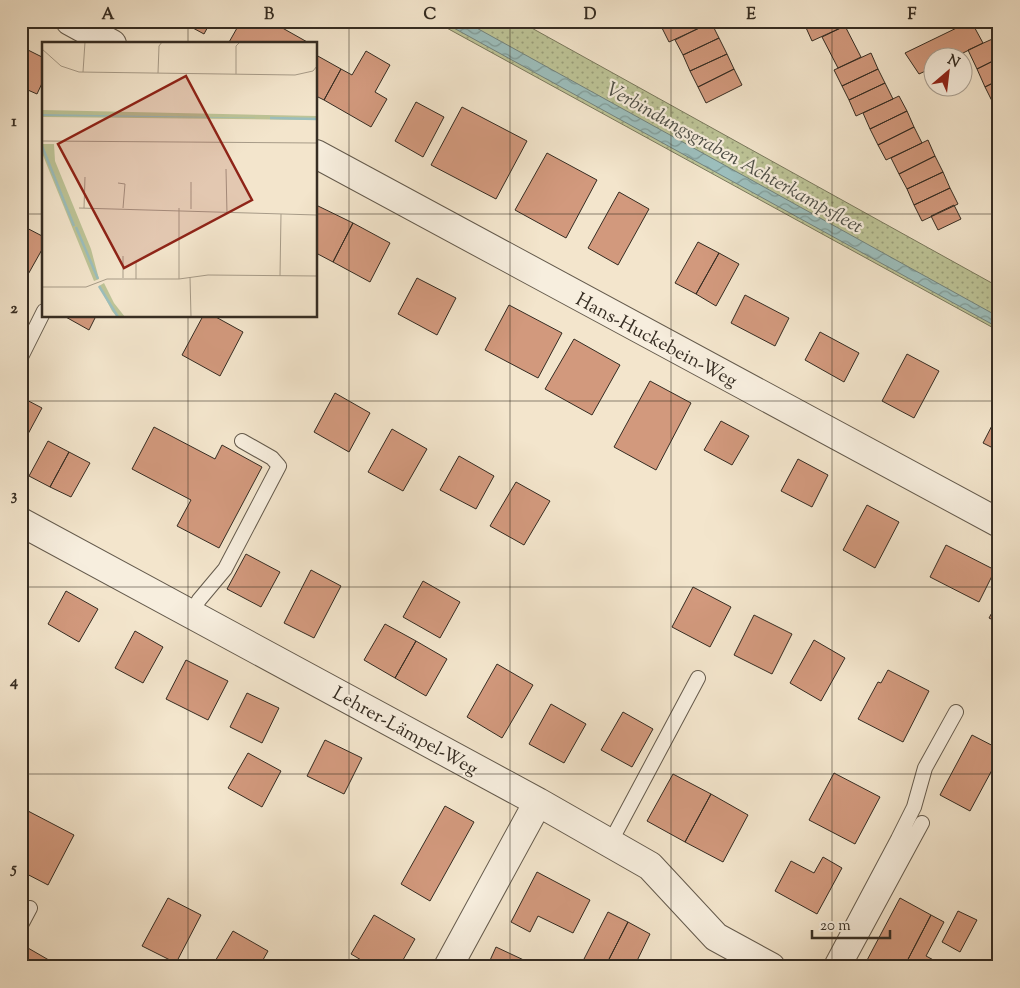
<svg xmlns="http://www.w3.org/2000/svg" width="1020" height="988" font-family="'Sorts Mill Goudy',serif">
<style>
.park{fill:url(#park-dots);stroke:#79785c}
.water{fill:url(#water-waves);stroke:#73847e}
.building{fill:#d2997d;stroke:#352c22}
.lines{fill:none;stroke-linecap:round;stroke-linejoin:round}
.lane-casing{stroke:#645a4c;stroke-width:16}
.street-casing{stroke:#645a4c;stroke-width:30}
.lane{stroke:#f7eede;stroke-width:14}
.street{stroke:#f7eede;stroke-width:28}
.grid{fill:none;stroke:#352c22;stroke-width:1;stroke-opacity:0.55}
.labels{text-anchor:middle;stroke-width:4.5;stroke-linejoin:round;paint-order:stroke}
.street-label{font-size:19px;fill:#352c22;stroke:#f7eede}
.water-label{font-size:20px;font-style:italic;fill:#4f5048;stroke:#f7eede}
.inset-river{fill:none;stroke:#9cbebc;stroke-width:2.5}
.inset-road{fill:none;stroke:#a79b88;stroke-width:1}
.view{fill:#8f2418;fill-opacity:0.15;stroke:#8f2418;stroke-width:2.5}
.inset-edge{fill:none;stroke:#352c22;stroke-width:2.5}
.neatline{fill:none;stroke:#352c22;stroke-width:2}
.grid-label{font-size:16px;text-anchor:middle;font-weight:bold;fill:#352c22}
</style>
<defs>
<pattern id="park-dots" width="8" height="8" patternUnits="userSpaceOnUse" patternTransform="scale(1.25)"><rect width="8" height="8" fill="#bdc497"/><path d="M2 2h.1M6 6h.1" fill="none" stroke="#9a9f7b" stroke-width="1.8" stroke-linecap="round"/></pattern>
<pattern id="water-waves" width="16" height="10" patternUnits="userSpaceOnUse" patternTransform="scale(1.25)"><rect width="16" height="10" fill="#9cbebc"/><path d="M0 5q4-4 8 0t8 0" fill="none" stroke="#809b98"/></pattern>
</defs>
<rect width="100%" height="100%" fill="#f3e5cc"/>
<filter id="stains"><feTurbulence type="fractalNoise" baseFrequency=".004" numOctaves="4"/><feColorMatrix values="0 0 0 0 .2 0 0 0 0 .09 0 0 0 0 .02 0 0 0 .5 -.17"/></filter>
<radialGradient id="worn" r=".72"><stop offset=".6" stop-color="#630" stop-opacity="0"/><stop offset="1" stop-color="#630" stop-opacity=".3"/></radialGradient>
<!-- park -->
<path class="park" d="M 434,21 L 519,21 L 999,287 L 999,331 Z"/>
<!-- water -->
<path class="water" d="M 441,21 L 464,21 L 999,317 L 999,328 Z"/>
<!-- building -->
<path class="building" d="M 180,21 L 211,21 L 204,34 Z
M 241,21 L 270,21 L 309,43 L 228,44 Z
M 659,21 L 676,21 L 662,28 Z
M 676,21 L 704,21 L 706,25 L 669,42 L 662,28 Z
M 803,21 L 847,21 L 849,24 L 812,41 Z
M 971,21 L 983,43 L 953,58 L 932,58 L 932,68 L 919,74 L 905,53 Z
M 711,22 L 719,38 L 683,55 L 675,40 Z
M 845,26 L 861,57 L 838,68 L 822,37 Z
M 999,36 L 999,58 L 977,69 L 968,50 Z
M 719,38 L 727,54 L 690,71 L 683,55 Z
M 26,49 L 44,58 L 44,79 L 37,94 L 21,87 L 21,59 Z
M 366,51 L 390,65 L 375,92 L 387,99 L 371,127 L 324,100 L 341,69 L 352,75 Z
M 871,53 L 878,69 L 842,86 L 834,70 Z
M 727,54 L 734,69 L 698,87 L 690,71 Z
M 316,55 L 341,69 L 324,100 L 316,96 Z
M 999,58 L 999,80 L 985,87 L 977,69 Z
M 734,69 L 742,85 L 706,103 L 698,87 Z
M 878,69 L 885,83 L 849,100 L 842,86 Z
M 999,80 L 999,103 L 994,105 L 985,87 Z
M 885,83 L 893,99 L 856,116 L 849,100 Z
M 899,96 L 907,111 L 870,129 L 863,113 Z
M 416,102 L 444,117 L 423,157 L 395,141 Z
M 462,107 L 527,141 L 496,199 L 431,165 Z
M 907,111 L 914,127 L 878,145 L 870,129 Z
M 914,127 L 922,143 L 886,160 L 878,145 Z
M 928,140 L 935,156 L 899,174 L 891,158 Z
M 547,153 L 597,180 L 566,238 L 515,210 Z
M 935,156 L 943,172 L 907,189 L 899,174 Z
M 943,172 L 950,188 L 914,205 L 907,189 Z
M 950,188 L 958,204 L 922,221 L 914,205 Z
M 619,192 L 649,209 L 618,265 L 588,248 Z
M 316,205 L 353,223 L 333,262 L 316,253 Z
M 954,205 L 961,219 L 938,230 L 931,216 Z
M 353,223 L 390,243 L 370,282 L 333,262 Z
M 21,225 L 44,237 L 44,246 L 26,278 L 21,276 Z
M 698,242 L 719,253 L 696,294 L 675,283 Z
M 719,253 L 739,264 L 716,306 L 696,294 Z
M 417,278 L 456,298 L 437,335 L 398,314 Z
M 745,295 L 789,318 L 775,346 L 731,323 Z
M 509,305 L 562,333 L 538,378 L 485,350 Z
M 64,316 L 96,316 L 89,330 Z
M 203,316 L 214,316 L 243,332 L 220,376 L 182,355 Z
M 820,332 L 859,353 L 844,382 L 805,360 Z
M 574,339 L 620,365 L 592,415 L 545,389 Z
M 907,354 L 939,371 L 914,418 L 882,401 Z
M 650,381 L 691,403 L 656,470 L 614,447 Z
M 335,393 L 370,413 L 349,452 L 314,432 Z
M 21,397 L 42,408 L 21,447 Z
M 999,412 L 999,451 L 983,443 Z
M 721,421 L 749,436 L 732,465 L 704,450 Z
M 154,427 L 215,459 L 222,445 L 262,467 L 219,548 L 177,526 L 191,500 L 132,469 Z
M 392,429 L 427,449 L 403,491 L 368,472 Z
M 48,441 L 69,452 L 50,487 L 29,476 Z
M 69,452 L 90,463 L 71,497 L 50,487 Z
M 459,456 L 494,476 L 476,509 L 440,490 Z
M 798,459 L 828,475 L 812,507 L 781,491 Z
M 516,482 L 550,501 L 524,545 L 490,526 Z
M 867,505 L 899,522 L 875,568 L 843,550 Z
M 946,545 L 995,570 L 979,602 L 930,577 Z
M 246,554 L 280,572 L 261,607 L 227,589 Z
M 311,570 L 341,586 L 314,638 L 284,623 Z
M 423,581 L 460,602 L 440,638 L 403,617 Z
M 693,587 L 731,607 L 710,647 L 672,627 Z
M 66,591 L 98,609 L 79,642 L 48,624 Z
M 999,600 L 999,623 L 989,618 Z
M 754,615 L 792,634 L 772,674 L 734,655 Z
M 385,624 L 416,641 L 395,678 L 364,660 Z
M 135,631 L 163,647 L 143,683 L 115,668 Z
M 814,640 L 845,658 L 821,701 L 790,683 Z
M 416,641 L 447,659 L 426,696 L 395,678 Z
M 186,660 L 228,681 L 208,720 L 166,699 Z
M 497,664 L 533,685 L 502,738 L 467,717 Z
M 888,670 L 929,691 L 903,742 L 858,719 L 878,682 L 881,683 Z
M 247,693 L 279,708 L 262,743 L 230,727 Z
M 551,704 L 586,724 L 564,763 L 529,744 Z
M 623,712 L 653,729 L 632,767 L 601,750 Z
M 972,735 L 999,749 L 999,757 L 970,811 L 940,795 Z
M 325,740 L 362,758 L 344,794 L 307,776 Z
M 248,753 L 281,771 L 262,807 L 228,788 Z
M 834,773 L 880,797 L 855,844 L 809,820 Z
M 673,774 L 711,794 L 685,842 L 647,821 Z
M 711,794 L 748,815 L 723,862 L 685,842 Z
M 445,806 L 474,822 L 430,901 L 401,884 Z
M 28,811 L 74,835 L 48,885 L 21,871 L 21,825 Z
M 823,857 L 842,868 L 817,914 L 775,891 L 791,861 L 814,873 Z
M 537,872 L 590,900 L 573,933 L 538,916 L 530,932 L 511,922 Z
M 168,898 L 201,915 L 176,963 L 142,946 Z
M 900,898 L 931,915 L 904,967 L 870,967 L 865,964 Z
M 958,911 L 977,920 L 960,952 L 942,942 Z
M 608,912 L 628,922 L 605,967 L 599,967 L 584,959 Z
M 374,915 L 415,939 L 399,967 L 373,967 L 351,954 Z
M 931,915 L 944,922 L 926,956 L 941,964 L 939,967 L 904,967 Z
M 628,922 L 650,934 L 634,967 L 605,967 Z
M 233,931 L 268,951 L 259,967 L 220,967 L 214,963 Z
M 496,947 L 528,962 L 526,967 L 487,967 Z
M 28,948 L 54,963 L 52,967 L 21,967 L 21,960 Z"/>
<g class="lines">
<!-- lane casing -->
<g class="lane-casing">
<path id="lane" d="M 21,357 L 44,311
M 191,614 L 199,600 L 225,569 L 279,466 L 272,458 L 242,441
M 610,843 L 698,678
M 21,925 L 30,908
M 830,967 L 898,839 L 914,807 L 925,768 L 956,712
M 844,967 L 922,823"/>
</g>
<!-- street casing -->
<g class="street-casing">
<path id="street" d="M 70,21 L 112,44
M 316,154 L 999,523
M 21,522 L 538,802 L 650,866 L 716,937 L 771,967
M 448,967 L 538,802"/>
</g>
<!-- lane -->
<use href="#lane" class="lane"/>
<!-- street -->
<use href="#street" class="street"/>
</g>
<!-- grid -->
<path class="grid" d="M 188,21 L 188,44M 349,21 L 349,967M 510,21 L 510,967M 671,21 L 671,967M 832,21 L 832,967M 21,214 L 44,214M 316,214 L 999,214M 188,316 L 188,967M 21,401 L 999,401M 21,587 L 999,587M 21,774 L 999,774"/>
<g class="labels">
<!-- street labels -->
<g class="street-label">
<text transform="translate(657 339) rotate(28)" y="7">Hans-Huckebein-Weg</text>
<text transform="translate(406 730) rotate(29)" y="7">Lehrer-Lämpel-Weg</text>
</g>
<!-- water labels -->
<g class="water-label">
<text transform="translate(735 157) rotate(29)" y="7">Verbindungsgraben Achterkampsfleet</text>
</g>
</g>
<!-- overview -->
<g transform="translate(42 42)">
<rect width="275" height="275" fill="#f3e5cc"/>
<path d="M 0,68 L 275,74 L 275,78 L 1,75 L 1,97 ZM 0,102 L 12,102 L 13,119 L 49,207 L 57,237 L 52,239 L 0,111 ZM 62,241 L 72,261 L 83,275 L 75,275 L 70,269 L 57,244 Z" fill="#bdc497"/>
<path d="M 0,72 L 227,76 L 228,76 L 0,74 Z" fill="#9cbebc"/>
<path class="inset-river" d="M 228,76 L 275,77M 0,104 L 32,184M 34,185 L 56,237M 57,244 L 76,275"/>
<path class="inset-road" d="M 0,7 L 19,24 L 37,30 L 253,33 L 271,29 L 275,24M 41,30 L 43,0M 116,31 L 117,4 L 120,0M 194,32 L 194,4 L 198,0M 0,99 L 275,101M 184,127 L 185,172M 76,141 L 83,142 L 81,166M 37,166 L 275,173M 42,166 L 43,135M 149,167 L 149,140M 81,214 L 81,236M 238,234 L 239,172M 148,235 L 149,275M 94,237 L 94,219M 137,237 L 137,166M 0,245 L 44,245 L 65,237 L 137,237 L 166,233 L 275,234"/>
<path class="view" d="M 144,34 L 210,158 L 82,226 L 16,102 Z"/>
<rect width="275" height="275" class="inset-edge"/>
</g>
<!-- margin -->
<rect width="1020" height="988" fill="none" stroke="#f3e5cc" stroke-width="55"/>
<!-- north arrow -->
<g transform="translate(948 72) rotate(28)"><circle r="24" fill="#f7eede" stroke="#a9a093"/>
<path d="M0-4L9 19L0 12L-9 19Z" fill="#8f2418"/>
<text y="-8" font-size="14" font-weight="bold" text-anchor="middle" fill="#352c22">N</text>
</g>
<!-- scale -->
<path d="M812 930v8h78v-8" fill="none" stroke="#352c22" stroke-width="2.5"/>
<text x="820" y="930" font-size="15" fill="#352c22" stroke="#f7eede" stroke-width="4" paint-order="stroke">20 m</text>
<rect x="28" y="28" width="964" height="932" class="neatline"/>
<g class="grid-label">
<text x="108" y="19">A</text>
<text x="269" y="19">B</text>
<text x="430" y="19">C</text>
<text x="590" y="19">D</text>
<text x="751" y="19">E</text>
<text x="912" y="19">F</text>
<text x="14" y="126">1</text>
<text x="14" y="313">2</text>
<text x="14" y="500">3</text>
<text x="14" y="686">4</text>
<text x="14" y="873">5</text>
</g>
<rect width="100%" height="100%" filter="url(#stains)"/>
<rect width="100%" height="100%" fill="url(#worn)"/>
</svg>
